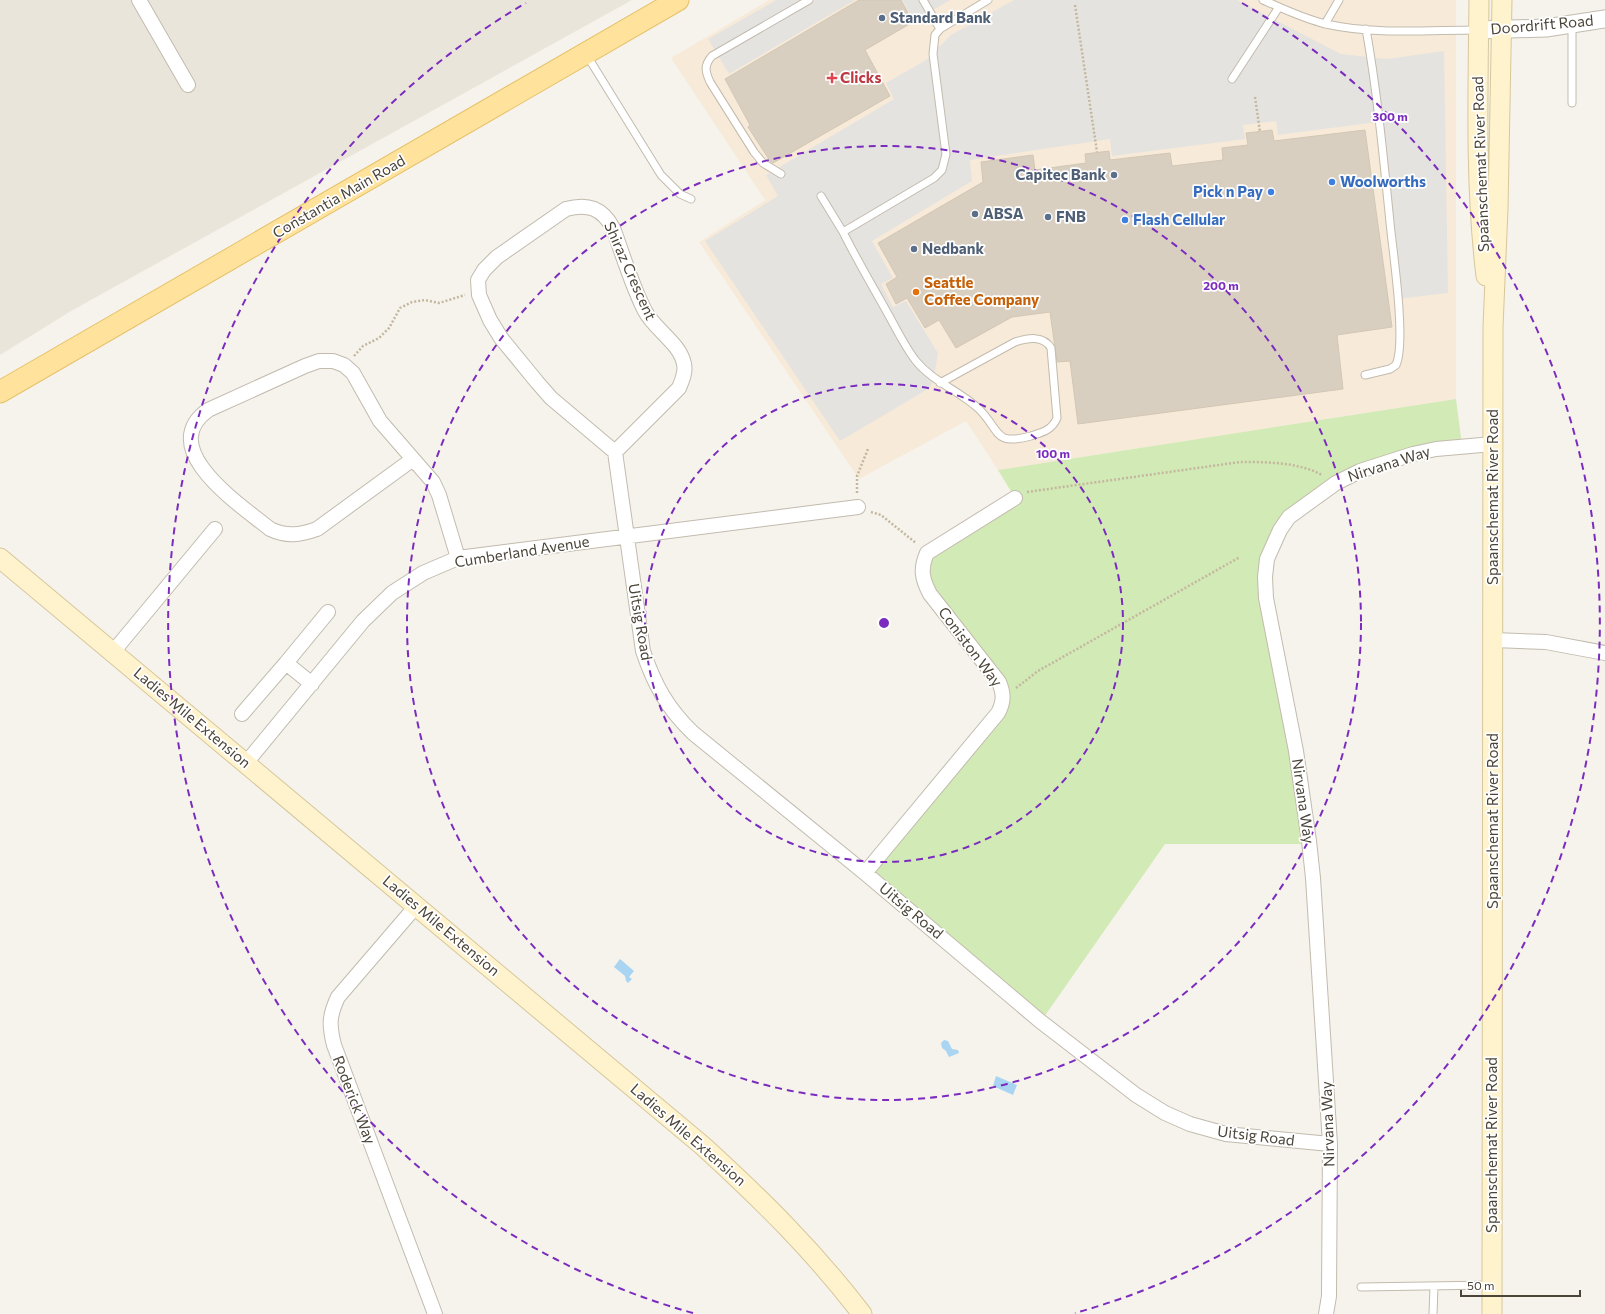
<svg xmlns="http://www.w3.org/2000/svg" width="1605" height="1314" font-family="Commissioner,sans-serif">
<style>
.residential{fill:#eae5da}
.commercial{fill:#f7ead8}
.green{fill:#d2eab5}
.parking{fill:#e5e3e0}
.water{fill:#a9d4f2}
.building{fill:#d8cfc1;stroke:#d3c7b4}
.lines{fill:none;stroke-linecap:round;stroke-linejoin:round}
.service-casing{stroke:#c2bbae;stroke-width:9}
.minor-casing{stroke:#c2bbae;stroke-width:16}
.tertiary-casing{stroke:#c2bbae;stroke-width:19}
.secondary-casing{stroke:#d6c79b;stroke-width:21}
.primary-casing{stroke:#e6c16a;stroke-width:23}
.path{stroke:#c4b79f;stroke-width:2.5;stroke-dasharray:2 2;stroke-linecap:butt}
.service{stroke:#fff;stroke-width:7}
.minor{stroke:#fff;stroke-width:14}
.tertiary{stroke:#fff;stroke-width:17}
.secondary{stroke:#fff3cd;stroke-width:19}
.primary{stroke:#ffe39c;stroke-width:21}
.ring{fill:none;stroke:#7b2cbf;stroke-width:2;stroke-dasharray:7 5}
.service-dot{fill:#5c6f8a;stroke:#fff;stroke-width:1.5}
.health-dot{fill:#e0444e;stroke:#fff;stroke-width:1.5}
.shop-dot{fill:#3f7fe0;stroke:#fff;stroke-width:1.5}
.food-dot{fill:#e8710a;stroke:#fff;stroke-width:1.5}
.labels{text-anchor:middle;stroke-width:3.5;stroke-linejoin:round;paint-order:stroke}
.service-label{font-size:15px;font-weight:bold;fill:#4e5e75;stroke:#fff;text-anchor:start}
.street-label{font-size:15px;fill:#4b4439;stroke:#fff}
.health-label{font-size:15px;font-weight:bold;fill:#be3a42;stroke:#fff;text-anchor:start}
.shop-label{font-size:15px;font-weight:bold;fill:#366cbe;stroke:#fff;text-anchor:start}
.food-label{font-size:15px;font-weight:bold;fill:#c56008;stroke:#fff;text-anchor:start}
.centre{fill:#7b2cbf;stroke:#fff;stroke-width:2}
.ring-label{font-size:12px;text-anchor:middle;font-weight:bold;fill:#7b2cbf;stroke:#fff;stroke-width:3.5;stroke-linejoin:round;paint-order:stroke}
</style>
<rect width="100%" height="100%" fill="#f6f3ec"/>
<!-- residential -->
<path class="residential" d="M 0,0 L 632,0 L 71,311 L 0,355 Z"/>
<!-- commercial -->
<path class="commercial" d="M 769,0 L 1456,0 L 1456,399 L 998,470 L 966,421 L 859,479 L 699,242 L 765,200 L 671,58 Z"/>
<!-- green -->
<path class="green" d="M 1456,399 L 1462,445 L 1410,454 L 1307,505 L 1276,541 L 1267,586 L 1311,844 L 1165,844 L 1044,1017 L 865,873 L 1003,698 L 930,594 L 922,563 L 1015,498 L 998,470 Z"/>
<!-- parking -->
<path class="parking" d="M 776,0 L 855,0 L 729,74 L 708,39 Z
M 902,0 L 950,0 L 914,21 Z
M 1014,0 L 1237,0 L 1341,54 L 1387,59 L 1444,51 L 1448,293 L 1397,299 L 1377,122 L 1278,135 L 1276,121 L 1243,125 L 1245,139 L 1112,156 L 1110,139 L 970,160 L 972,181 L 872,241 L 893,278 L 881,284 L 893,307 L 906,301 L 938,353 L 934,377 L 930,388 L 840,441 L 705,241 L 778,196 L 766,175 L 894,99 L 886,83 L 926,60 L 951,35 Z"/>
<!-- water -->
<path class="water" d="M 620,959 L 634,971 L 629,977 L 632,979 L 628,983 L 626,981 L 625,976 L 614,967 Z
M 944,1040 L 948,1041 L 952,1049 L 958,1050 L 959,1053 L 949,1057 L 946,1051 L 942,1048 L 941,1043 Z
M 996,1076 L 1017,1085 L 1013,1095 L 993,1086 Z"/>
<!-- building -->
<path class="building" d="M 859,0 L 901,0 L 913,22 L 865,50 L 890,96 L 773,163 L 770,161 L 748,127 L 750,125 L 725,79 Z
M 1272,130 L 1274,141 L 1365,130 L 1392,327 L 1337,335 L 1343,389 L 1078,424 L 1070,361 L 1057,362 L 1050,312 L 1012,317 L 956,348 L 939,320 L 925,328 L 907,298 L 896,304 L 886,284 L 897,277 L 878,243 L 983,182 L 981,162 L 1033,155 L 1035,170 L 1086,163 L 1085,154 L 1109,151 L 1110,160 L 1170,153 L 1172,166 L 1223,160 L 1222,148 L 1248,145 L 1246,133 Z"/>
<g class="lines">
<!-- service casing -->
<g class="service-casing">
<path id="service" d="M 923,0 L 940,29
M 1263,0 C 1284,9 1304,19 1326,24 C 1375,35 1428,30 1478,30
M 1325,24 L 1339,0
M 1572,25 L 1572,103
M 586,54 L 661,175 L 680,194 L 691,199
M 1232,79 L 1279,7
M 781,174 L 763,163 L 754,152 L 710,82 C 705,71 704,65 712,56 L 809,0
M 821,196 L 843,232
M 1365,375 L 1390,369 L 1396,365 C 1406,343 1394,259 1391,232 C 1384,164 1378,96 1366,29
M 940,383 L 1015,342 C 1028,338 1043,335 1051,348 L 1057,418 C 1052,430 1043,432 1031,436 C 993,446 1001,431 979,409 C 960,391 933,382 916,361 C 905,347 897,330 888,314 C 873,287 857,260 843,232 L 934,178 L 942,170 L 946,154 L 933,54 L 935,35 L 940,29 L 988,0
M 1361,1287 L 1491,1285
M 1433,1314 L 1434,1287"/>
</g>
<!-- minor casing -->
<g class="minor-casing">
<path id="minor" d="M 139,0 L 188,85
M 615,452 L 679,388 C 682,381 686,372 684,364 C 680,343 655,330 645,311 C 632,286 623,255 613,228 C 602,208 588,203 566,209 L 497,257 L 484,270 L 478,280 L 479,295 L 490,320 L 501,338 L 537,382 L 551,398 L 615,452 L 643,651 C 654,684 667,708 693,733 L 865,873 L 1040,1021 L 1136,1095 L 1165,1113 L 1190,1124 L 1226,1134 L 1330,1144
M 413,459 L 317,529 C 300,535 287,537 270,529 C 242,506 154,449 208,410 L 305,366 L 319,361 L 333,361 L 344,365 L 353,373 L 380,421 L 433,482 L 439,495 L 458,558
M 1493,640 L 1546,642 L 1605,653
M 113,652 L 215,529
M 312,684 L 286,663 L 328,612
M 242,714 L 286,663
M 246,763 L 363,621 L 392,593 L 423,573 L 458,558 L 858,507
M 865,873 L 998,713 C 1004,702 1004,694 999,682 L 930,594 C 922,579 920,569 927,553 L 1015,498
M 417,905 L 338,997 C 329,1016 329,1025 334,1045 L 435,1314
M 1326,1314 L 1329,1296 L 1330,1144 L 1313,878 L 1309,841 L 1296,751 L 1266,598 L 1265,577 L 1267,559 L 1280,530 L 1289,517 L 1336,483 L 1360,471 L 1413,454 L 1436,449 L 1493,444"/>
</g>
<!-- tertiary casing -->
<g class="tertiary-casing">
<path id="tertiary" d="M 1478,30 L 1546,28 L 1605,19"/>
</g>
<!-- secondary casing -->
<g class="secondary-casing">
<path id="secondary" d="M 1479,0 C 1478,92 1475,185 1486,276
M 0,558 L 703,1146 C 762,1200 813,1250 862,1314
M 1492,1314 L 1493,327 L 1498,209 L 1502,0"/>
</g>
<!-- primary casing -->
<g class="primary-casing">
<path id="primary" d="M 0,392 L 678,0"/>
</g>
<!-- path -->
<path class="path" d="M 1075,5 L 1097,152
M 1255,97 L 1260,132
M 354,356 L 363,346 L 379,338 L 389,328 L 400,308 L 412,302 L 425,300 L 439,303 L 465,295
M 1027,492 L 1240,462 C 1267,462 1298,462 1322,475
M 857,493 L 857,476 L 868,449
M 871,512 L 881,515 L 916,543
M 1016,688 L 1038,671 L 1240,557"/>
<!-- service -->
<use href="#service" class="service"/>
<!-- minor -->
<use href="#minor" class="minor"/>
<!-- tertiary -->
<use href="#tertiary" class="tertiary"/>
<!-- secondary -->
<use href="#secondary" class="secondary"/>
<!-- primary -->
<use href="#primary" class="primary"/>
</g>
<!-- distance rings -->
<g class="ring">
<circle cx="884" cy="623" r="239"/>
<circle cx="884" cy="623" r="477"/>
<path d="M693 1313A716 716 0 0 1 526 3M1242 3A716 716 0 0 1 1075 1313"/>
</g>
<!-- markers -->
<g class="service-dot">
<circle cx="882" cy="18" r="4"/>
<circle cx="1114" cy="175" r="4"/>
<circle cx="975" cy="214" r="4"/>
<circle cx="1048" cy="217" r="4"/>
<circle cx="914" cy="249" r="4"/>
</g>
<path class="health-dot" d="M830 72h4v4h4v4h-4v4h-4v-4h-4v-4h4z"/>
<g class="shop-dot">
<circle cx="1332" cy="182" r="4"/>
<circle cx="1271" cy="192" r="4"/>
<circle cx="1125" cy="220" r="4"/>
</g>
<circle class="food-dot" cx="916" cy="292" r="4"/>
<g class="labels">
<!-- service labels -->
<g class="service-label">
<text x="890" y="23">Standard Bank</text>
<text x="1106" y="180" text-anchor="end">Capitec Bank</text>
<text x="983" y="219">ABSA</text>
<text x="1056" y="222">FNB</text>
<text x="922" y="254">Nedbank</text>
</g>
<!-- street labels -->
<g class="street-label">
<text transform="translate(1542 25) rotate(-5)" y="5">Doordrift Road</text>
<text transform="translate(1481 164) rotate(-92)" y="5">Spaanschemat River Road</text>
<text transform="translate(339 197) rotate(-30)" y="5">Constantia Main Road</text>
<text transform="translate(630 271) rotate(66)" y="5">Shiraz Crescent</text>
<text transform="translate(1389 464) rotate(-18)" y="5">Nirvana Way</text>
<text transform="translate(1493 497) rotate(-90)" y="5">Spaanschemat River Road</text>
<text transform="translate(522 552) rotate(-9)" y="5">Cumberland Avenue</text>
<text transform="translate(640 622) rotate(80)" y="5">Uitsig Road</text>
<text transform="translate(970 647) rotate(53)" y="5">Coniston Way</text>
<text transform="translate(192 718) rotate(40)" y="5">Ladies Mile Extension</text>
<text transform="translate(1303 801) rotate(82)" y="5">Nirvana Way</text>
<text transform="translate(1493 821) rotate(-90)" y="5">Spaanschemat River Road</text>
<text transform="translate(911 911) rotate(40)" y="5">Uitsig Road</text>
<text transform="translate(441 926) rotate(40)" y="5">Ladies Mile Extension</text>
<text transform="translate(354 1100) rotate(69)" y="5">Roderick Way</text>
<text transform="translate(1328 1124) rotate(-92)" y="5">Nirvana Way</text>
<text transform="translate(688 1135) rotate(41)" y="5">Ladies Mile Extension</text>
<text transform="translate(1256 1136) rotate(7)" y="5">Uitsig Road</text>
<text transform="translate(1492 1145) rotate(-90)" y="5">Spaanschemat River Road</text>
</g>
<!-- health labels -->
<g class="health-label">
<text x="840" y="83">Clicks</text>
</g>
<!-- shop labels -->
<g class="shop-label">
<text x="1340" y="187">Woolworths</text>
<text x="1263" y="197" text-anchor="end">Pick n Pay</text>
<text x="1133" y="225">Flash Cellular</text>
</g>
<!-- food labels -->
<g class="food-label">
<text x="924" y="288">Seattle<tspan x="924" dy="17">Coffee Company</tspan></text>
</g>
</g>
<circle cx="884" cy="623" r="6" class="centre"/>
<g class="ring-label">
<text x="1390" y="121">300 m</text>
<text x="1221" y="290">200 m</text>
<text x="1053" y="458">100 m</text>
</g>
<!-- scale -->
<path d="M1461 1290v6h119v-6" fill="none" stroke="#4b4439" stroke-width="2"/>
<text x="1467" y="1290" font-size="12" fill="#4b4439" stroke="#ffffff" stroke-width="3" paint-order="stroke">50 m</text>
</svg>
